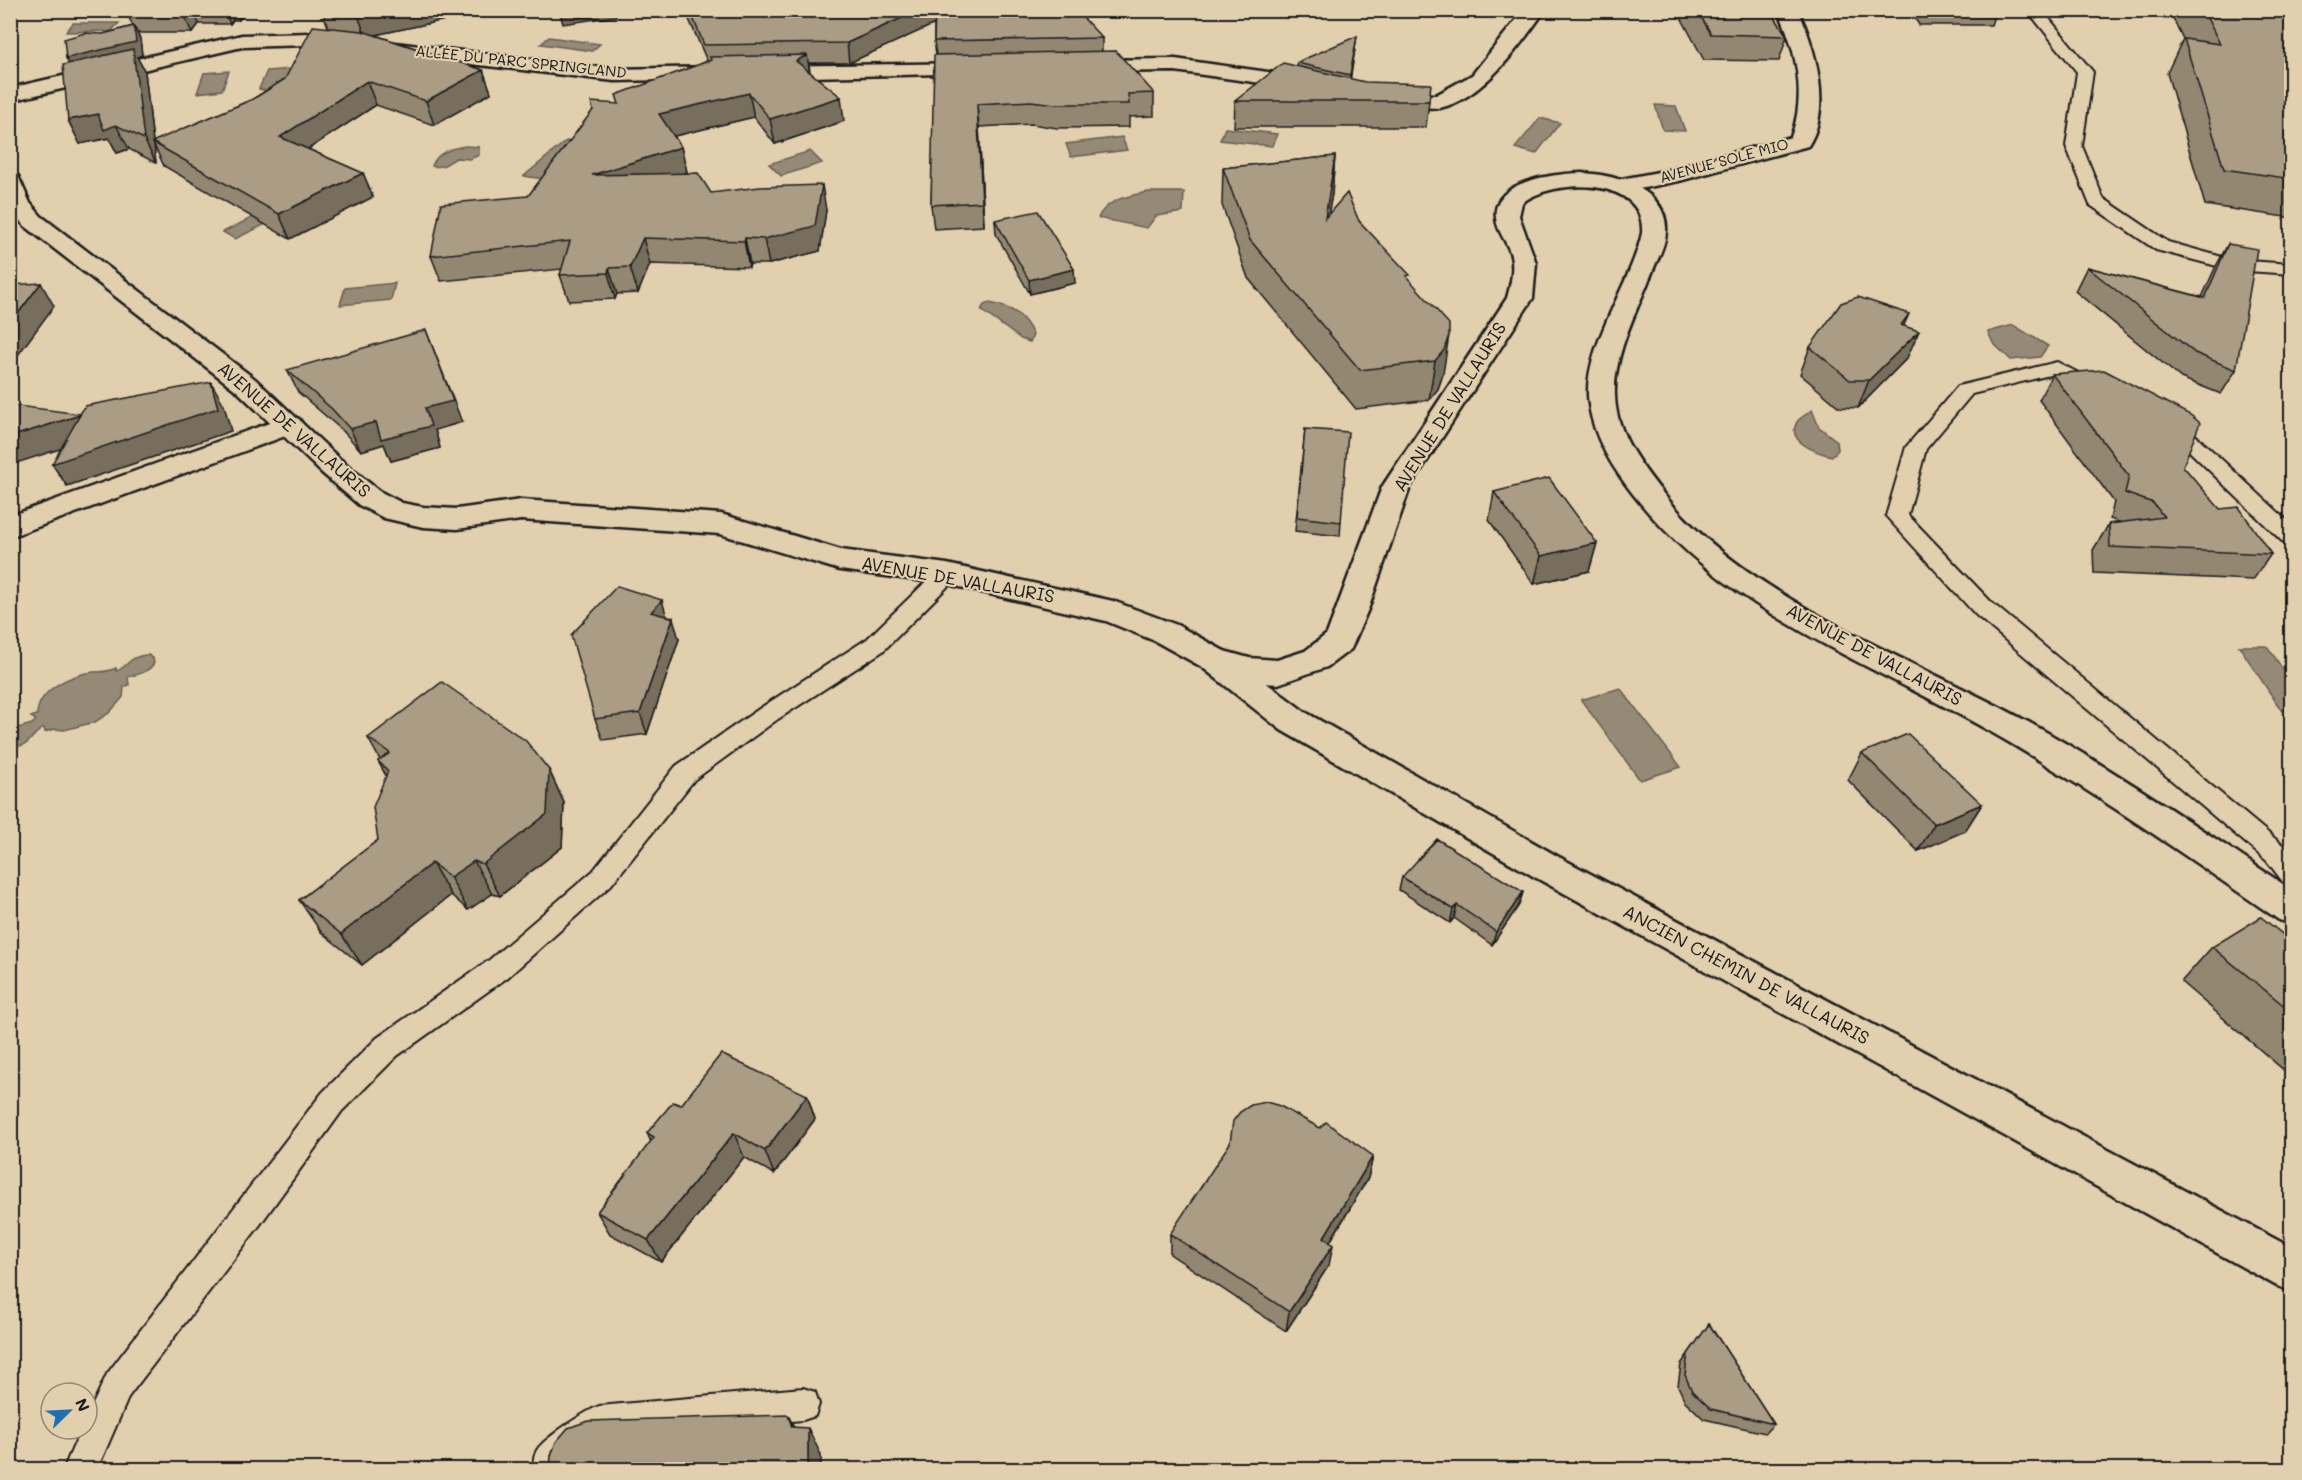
<svg xmlns="http://www.w3.org/2000/svg" width="2302" height="1480" font-family="Mali,sans-serif">
<style>
.water{fill:#968a76;stroke:#655e52;stroke-width:1.5}
.lines{fill:none;stroke-linecap:round;stroke-linejoin:round}
.lane-casing{stroke:#1c1c1c;stroke-width:4}
.street-casing{stroke:#1c1c1c;stroke-width:5}
.secondary-casing{stroke:#1c1c1c;stroke-width:5}
.lane{fill:#e2cfad;fill-rule:evenodd}
.street{fill:#e2cfad;fill-rule:evenodd}
.secondary{fill:#e2cfad;fill-rule:evenodd}
.wall{fill:#938772;stroke:#1c1c1c;stroke-width:1.5}
.shaded-wall{fill:#786e5d;stroke:#1c1c1c;stroke-width:1.5}
.building{fill:#ab9d85;stroke:#1c1c1c;stroke-width:1.5}
.labels{text-anchor:middle;stroke-width:4.5;stroke-linejoin:round;paint-order:stroke}
.far-street-label{font-size:15px;fill:#1c1c1c;stroke:#e2cfad}
.street-label{font-size:18px;fill:#1c1c1c;stroke:#e2cfad}
</style>
<rect width="100%" height="100%" fill="#e2cfad"/>
<filter id="ink" filterUnits="userSpaceOnUse"><feTurbulence type="fractalNoise" baseFrequency=".0167" numOctaves="2"/><feDisplacementMap in="SourceGraphic" scale="12" xChannelSelector="R" yChannelSelector="G"/><feConvolveMatrix kernelMatrix="1 2 1 2 8 2 1 2 1" color-interpolation-filters="sRGB"/></filter>
<g filter="url(#ink)">
<!-- water -->
<path class="water" d="M 73,23 L 119,23 L 111,31 L 66,32 Z
M 549,37 L 600,44 L 592,51 L 541,44 Z
M 291,69 L 286,95 L 259,89 L 267,71 Z
M 229,71 L 222,90 L 197,93 L 204,73 Z
M 1655,105 L 1676,106 L 1685,131 L 1663,130 Z
M 1540,118 L 1560,123 L 1536,154 L 1515,148 Z
M 1225,128 L 1277,134 L 1272,146 L 1220,140 Z
M 1122,137 L 1127,150 L 1071,157 L 1066,144 Z
M 566,141 L 582,143 L 556,181 L 524,176 Z
M 466,146 L 479,147 L 479,155 L 470,159 L 456,158 C 446,164 444,168 432,166 C 437,152 452,148 466,146 Z
M 810,151 L 822,163 L 781,176 L 769,164 Z
M 1148,192 L 1184,192 L 1183,212 L 1156,216 L 1147,228 L 1098,218 C 1106,199 1129,196 1148,192 Z
M 259,214 L 272,221 L 235,239 L 223,232 Z
M 395,283 L 391,300 L 340,305 L 345,288 Z
M 989,303 C 1011,307 1024,314 1033,335 L 1030,342 L 1021,339 L 981,310 L 984,305 Z
M 2013,325 L 2048,346 L 2040,357 L 2011,360 L 1993,343 L 1988,332 Z
M 1812,410 L 1819,427 L 1837,441 L 1838,450 L 1832,456 C 1818,453 1785,442 1797,422 C 1800,417 1808,414 1812,410 Z
M 2239,646 L 2267,646 L 2291,681 L 2291,725 Z
M 148,655 L 153,658 L 154,663 C 148,673 138,674 128,677 L 129,685 L 124,687 L 123,697 L 118,703 L 109,713 L 95,722 L 64,730 L 54,729 L 45,732 L 44,728 C 30,733 32,749 11,746 L 11,730 L 32,724 L 36,720 L 31,717 L 37,715 C 38,689 71,675 93,672 C 103,671 106,673 116,668 L 116,671 C 129,667 127,656 148,655 Z
M 1620,688 L 1681,767 L 1640,780 L 1581,700 Z"/>
<g class="lines">
<!-- lane casing -->
<g class="lane-casing">
<path id="lane" d="M 2027,10 L 2042,10 L 2093,72 L 2082,146 L 2103,198 L 2168,242 L 2233,260 L 2292,264 L 2292,274 L 2232,270 L 2156,250 L 2090,205 L 2066,146 L 2077,72 Z
M 2057,362 L 2102,385 L 2105,389 L 2102,393 C 2086,397 2068,382 2054,374 L 1972,394 L 1926,449 L 1908,515 L 1992,603 L 2285,847 L 2292,855 L 2292,885 L 2283,882 L 2267,861 L 1976,615 L 1886,516 L 1906,447 L 1958,386 Z
M 2166,420 L 2192,432 L 2292,525 L 2292,545 L 2284,543 L 2178,440 L 2159,430 L 2156,426 L 2159,422 Z
M 947,567 L 955,569 L 958,574 L 955,579 L 883,651 L 778,719 L 694,780 L 611,885 L 508,977 L 397,1056 L 342,1111 L 259,1226 L 129,1396 L 97,1470 L 63,1470 L 81,1429 L 87,1429 L 87,1417 L 107,1374 L 322,1093 L 377,1038 L 488,961 L 593,871 L 676,766 L 762,707 L 867,639 L 939,569 Z
M 803,1388 L 815,1392 L 819,1404 L 815,1416 L 803,1420 L 605,1438 L 567,1467 L 567,1470 L 533,1470 C 533,1462 534,1453 539,1447 C 550,1435 584,1412 599,1406 Z"/>
</g>
<!-- street casing -->
<g class="street-casing">
<path id="street" d="M 1524,10 L 1545,10 C 1520,46 1483,98 1440,108 L 1383,106 L 1375,105 L 1372,100 L 1375,95 L 1383,94 L 1436,95 L 1472,75 Z
M 1778,10 L 1798,10 C 1815,47 1833,109 1808,146 L 1679,181 L 1619,193 L 1611,191 L 1607,186 L 1611,181 L 1669,170 L 1791,137 C 1807,95 1796,49 1778,10 Z
M 311,33 L 614,69 L 717,67 L 724,69 L 728,73 L 724,77 L 717,79 L 614,81 L 311,45 L 242,47 L 10,101 L 10,88 L 242,35 Z
M 1175,59 L 1275,73 L 1317,82 L 1320,87 L 1317,92 L 1309,93 L 1275,85 L 1175,71 L 1084,72 L 1077,70 L 1074,66 L 1077,62 L 1084,60 Z
M 978,63 L 985,65 L 988,69 L 985,73 L 766,78 L 759,76 L 756,72 L 759,68 L 766,66 Z
M 289,416 L 299,419 L 303,425 L 299,431 L 10,537 L 10,516 Z
M 1213,648 L 1224,651 L 1305,712 L 1557,856 L 2292,1248 L 2292,1291 L 2277,1286 L 1533,876 L 1281,730 L 1202,667 L 1197,659 L 1202,651 Z"/>
</g>
<!-- secondary casing -->
<g class="secondary-casing">
<path id="secondary" d="M 1581,173 C 1614,174 1669,189 1666,232 C 1665,246 1658,258 1653,270 C 1638,309 1613,354 1615,396 C 1616,435 1643,468 1666,497 C 1749,600 1915,660 2030,723 C 2120,773 2206,833 2292,890 L 2292,924 L 2279,920 C 2191,859 2104,799 2012,744 C 1882,666 1730,618 1633,494 C 1613,468 1594,439 1589,405 C 1580,351 1631,285 1642,233 C 1646,176 1553,178 1522,203 L 1519,216 L 1536,263 L 1533,298 L 1410,487 L 1369,607 L 1351,649 L 1327,667 L 1278,684 L 1249,682 L 1202,667 L 1155,641 L 1106,621 L 947,584 L 840,570 L 720,534 L 521,520 L 457,529 L 423,527 L 384,518 L 359,505 L 321,472 L 237,391 L 25,226 L 10,210 L 10,174 L 18,176 L 30,203 L 41,216 L 255,379 L 341,460 L 379,491 L 402,503 L 423,507 L 457,509 L 521,500 L 721,514 L 841,550 L 947,564 L 1113,601 L 1177,625 L 1224,651 L 1249,658 L 1277,660 L 1305,651 L 1327,634 L 1382,487 L 1507,298 C 1511,283 1515,267 1510,252 C 1506,240 1497,231 1496,218 C 1491,180 1555,174 1581,173 Z"/>
</g>
<!-- lane -->
<use href="#lane" class="lane"/>
<!-- street -->
<use href="#street" class="street"/>
<!-- secondary -->
<use href="#secondary" class="secondary"/>
</g>
<!-- wall -->
<path class="wall" d="M 125,10 L 247,10 L 239,20 L 233,20 L 230,24 L 199,24 L 192,33 L 138,33 L 140,39 L 142,55 L 137,57 L 145,72 L 153,142 L 253,99 L 285,79 L 328,27 L 322,10 L 492,10 L 375,35 L 483,70 L 491,93 L 434,125 L 376,105 L 308,149 L 363,173 L 373,197 L 290,239 L 164,166 L 154,145 L 156,163 L 129,149 L 117,153 L 109,138 L 80,144 L 68,120 L 69,64 L 103,34 L 133,26 Z
M 687,10 L 780,10 L 783,15 L 793,10 L 1102,38 L 1102,52 L 1154,93 L 1154,116 L 1129,117 L 1129,127 L 1057,128 L 1032,124 L 979,127 L 984,226 L 934,229 L 931,205 L 936,55 L 934,41 L 934,24 L 849,63 L 809,63 L 810,72 L 844,121 L 775,144 L 754,117 L 674,136 L 681,147 L 687,172 L 683,173 L 711,193 L 826,210 L 820,251 L 769,264 L 750,264 L 749,267 L 650,264 L 638,293 L 617,294 L 615,299 L 569,301 L 560,275 L 562,269 L 441,281 L 431,256 L 528,196 L 619,104 L 707,61 L 688,17 Z
M 1677,10 L 1770,10 L 1787,36 L 1779,61 L 1704,60 Z
M 1910,10 L 1996,10 L 1991,25 L 1919,25 Z
M 2169,10 L 2292,10 L 2291,218 L 2205,205 L 2167,73 L 2183,39 Z
M 1355,49 L 1350,79 L 1429,101 L 1426,127 L 1234,127 L 1235,101 L 1297,67 L 1297,63 Z
M 1335,156 L 1332,194 L 1328,214 L 1359,221 L 1409,280 L 1443,374 L 1438,389 L 1429,400 L 1356,409 L 1248,278 L 1222,205 L 1223,168 Z
M 995,220 L 1075,283 L 1030,294 L 996,234 Z
M 2228,244 L 2236,370 L 2221,394 L 2181,378 L 2075,291 L 2087,267 L 2202,297 L 2215,268 Z
M 1904,326 L 1907,358 L 1858,408 L 1839,407 L 1800,374 L 1810,347 Z
M 287,370 L 462,422 L 435,430 L 440,448 L 391,461 L 384,444 L 361,451 L 343,431 L 298,392 Z
M 2052,374 L 2220,509 L 2271,554 L 2253,580 L 2094,573 L 2093,550 L 2109,524 L 2119,522 L 2110,519 L 2114,502 L 2039,400 Z
M 1305,429 L 1341,522 L 1340,536 L 1295,531 Z
M 1494,492 L 1597,543 L 1589,571 L 1534,584 L 1489,520 Z
M 667,616 L 679,639 L 647,734 L 603,740 L 595,719 Z
M 368,738 L 549,770 L 564,803 L 562,847 L 500,896 L 492,894 L 468,910 L 451,895 L 362,965 L 321,932 L 299,900 L 378,840 L 386,776 L 378,761 L 380,760 Z
M 1862,753 L 1982,804 L 1965,831 L 1918,851 L 1848,780 Z
M 1402,877 L 1523,892 L 1519,905 L 1492,945 L 1454,918 L 1450,923 L 1399,890 Z
M 2292,939 L 2292,1077 L 2181,982 L 2212,947 L 2290,940 Z
M 807,1095 L 815,1119 L 774,1174 L 744,1157 L 661,1262 L 610,1234 L 597,1212 L 651,1142 L 647,1133 L 681,1105 Z
M 1320,1128 L 1373,1156 L 1368,1178 L 1330,1242 L 1329,1265 L 1286,1331 L 1170,1254 L 1170,1234 Z
M 1709,1324 L 1774,1424 L 1765,1433 L 1704,1419 L 1685,1401 L 1678,1386 L 1681,1364 Z"/>
<!-- shaded-wall -->
<path class="shaded-wall" d="M 182,10 L 193,10 L 199,24 L 192,33 Z
M 224,10 L 229,10 L 233,20 L 230,24 Z
M 235,10 L 247,10 L 239,20 Z
M 367,10 L 492,10 L 366,37 L 357,13 Z
M 559,10 L 615,10 L 616,16 L 563,24 Z
M 919,10 L 935,10 L 937,23 L 849,63 L 847,43 Z
M 134,26 L 140,39 L 142,55 L 137,57 L 145,72 L 153,143 L 152,142 L 154,145 L 156,163 L 144,139 L 73,71 L 66,58 Z
M 1357,36 L 1349,88 L 1350,75 Z
M 807,55 L 811,80 L 796,61 Z
M 483,70 L 491,93 L 434,125 L 426,101 Z
M 367,81 L 376,105 L 290,161 L 280,137 Z
M 749,93 L 754,117 L 666,138 L 659,114 Z
M 841,97 L 844,121 L 775,144 L 770,119 Z
M 977,104 L 979,127 L 984,226 L 982,202 Z
M 98,114 L 116,125 L 129,149 L 117,153 L 109,138 L 80,144 L 68,120 Z
M 681,147 L 687,172 L 599,201 L 592,175 Z
M 1335,156 L 1332,194 L 1321,257 L 1325,218 Z
M 363,173 L 373,197 L 290,239 L 279,214 Z
M 822,185 L 826,210 L 820,251 L 769,264 L 764,239 Z
M 643,238 L 650,264 L 638,293 L 630,267 Z
M 745,238 L 750,264 L 749,267 L 744,241 Z
M 609,268 L 617,294 L 615,299 L 608,273 Z
M 1074,269 L 1075,283 L 1030,294 L 1029,280 Z
M 41,283 L 54,306 L 10,366 L 10,324 Z
M 1909,314 L 1897,341 L 1901,325 Z
M 426,330 L 462,422 L 435,430 L 440,448 L 391,461 L 384,444 L 361,451 L 350,429 Z
M 1919,331 L 1907,358 L 1858,408 L 1869,380 Z
M 1449,335 L 1443,374 L 1438,389 L 1429,400 L 1435,361 Z
M 211,382 L 224,405 L 231,431 L 67,486 L 52,464 Z
M 80,415 L 94,438 L 10,465 L 10,437 Z
M 1597,543 L 1589,571 L 1534,584 L 1541,556 Z
M 662,600 L 668,621 L 651,612 Z
M 673,618 L 679,639 L 647,734 L 640,713 Z
M 549,770 L 564,803 L 562,847 L 500,896 L 483,864 Z
M 1982,804 L 1965,831 L 1918,851 L 1934,824 Z
M 474,861 L 492,894 L 468,910 L 450,877 Z
M 432,863 L 451,895 L 362,965 L 341,934 Z
M 1523,892 L 1519,905 L 1492,945 L 1496,932 Z
M 1457,905 L 1454,918 L 1450,923 L 1453,909 Z
M 807,1095 L 815,1119 L 774,1174 L 765,1151 Z
M 734,1133 L 744,1157 L 661,1262 L 648,1240 Z
M 1373,1156 L 1368,1178 L 1320,1258 L 1324,1237 Z
M 1333,1245 L 1329,1265 L 1286,1331 L 1289,1312 Z
M 788,1415 L 802,1442 L 792,1427 Z
M 808,1428 L 821,1455 L 821,1470 L 808,1470 Z"/>
<!-- building -->
<path class="building" d="M 339,10 L 367,10 L 357,13 Z
M 690,10 L 780,10 L 783,15 L 793,10 L 919,10 L 847,43 L 704,45 Z
M 935,10 L 1076,10 L 1102,38 L 934,41 Z
M 1697,10 L 1770,10 L 1787,36 L 1711,34 Z
M 2203,10 L 2292,10 L 2292,179 L 2224,169 L 2184,39 L 2220,44 Z
M 134,26 L 136,42 L 66,58 L 64,39 L 85,33 L 103,34 Z
M 313,26 L 362,31 L 483,70 L 426,101 L 367,81 L 280,137 L 363,173 L 279,214 L 152,142 L 253,99 L 285,79 Z
M 1357,36 L 1350,75 L 1297,63 L 1300,61 Z
M 133,49 L 144,139 L 116,125 L 104,130 L 98,114 L 68,120 L 63,65 Z
M 1116,51 L 1154,93 L 1128,94 L 1129,104 L 1056,104 L 1031,101 L 977,104 L 982,202 L 931,205 L 934,55 Z
M 807,55 L 796,61 L 841,97 L 770,119 L 749,93 L 659,114 L 681,147 L 592,175 L 698,173 L 711,193 L 760,187 L 822,185 L 815,226 L 764,239 L 745,238 L 744,241 L 643,238 L 630,267 L 609,268 L 608,273 L 560,275 L 570,241 L 431,256 L 441,204 L 528,196 L 593,110 L 591,102 L 619,104 L 616,95 L 711,60 L 710,57 Z
M 1283,63 L 1365,82 L 1431,84 L 1429,101 L 1235,101 Z
M 1335,156 L 1325,218 L 1347,193 L 1359,221 L 1410,275 L 1406,276 L 1449,324 L 1449,335 L 1444,350 L 1435,361 L 1360,370 L 1250,240 L 1223,168 Z
M 1038,211 L 1074,269 L 1029,280 L 995,220 Z
M 2228,244 L 2257,249 L 2236,370 L 2195,353 L 2087,267 L 2205,298 Z
M 41,283 L 10,324 L 10,285 Z
M 1858,297 L 1909,314 L 1901,325 L 1919,331 L 1869,380 L 1850,380 L 1810,347 L 1841,303 Z
M 426,330 L 453,401 L 425,408 L 431,426 L 381,439 L 376,422 L 350,429 L 332,409 L 287,370 Z
M 2104,370 L 2192,416 L 2200,423 L 2183,466 L 2220,509 L 2239,507 L 2271,554 L 2110,547 L 2109,524 L 2164,517 L 2153,503 L 2125,493 L 2129,476 L 2052,374 Z
M 211,382 L 218,408 L 52,464 L 80,415 L 10,437 L 10,405 L 80,414 L 85,406 Z
M 1305,429 L 1348,432 L 1341,522 L 1297,517 Z
M 1549,478 L 1597,543 L 1541,556 L 1494,492 Z
M 617,586 L 662,600 L 651,612 L 673,618 L 640,713 L 595,719 L 571,635 Z
M 442,682 L 526,741 L 549,770 L 547,814 L 483,864 L 474,861 L 450,877 L 432,863 L 341,934 L 299,900 L 378,840 L 373,807 L 388,771 L 378,761 L 390,753 L 368,738 Z
M 1908,734 L 1982,804 L 1934,824 L 1862,753 Z
M 1437,839 L 1523,892 L 1496,932 L 1457,905 L 1453,909 L 1402,877 Z
M 2261,917 L 2290,940 L 2292,939 L 2292,1012 L 2212,947 Z
M 721,1054 L 807,1095 L 765,1151 L 734,1133 L 648,1240 L 597,1212 L 654,1137 L 647,1133 L 673,1102 L 681,1105 Z
M 1266,1102 L 1280,1106 L 1320,1128 L 1326,1122 L 1373,1156 L 1324,1237 L 1333,1245 L 1289,1312 L 1170,1234 L 1230,1143 L 1233,1121 L 1240,1112 L 1251,1105 Z
M 1709,1324 L 1774,1424 L 1711,1409 L 1692,1391 L 1685,1375 L 1688,1354 Z
M 788,1415 L 792,1427 L 808,1428 L 808,1470 L 550,1470 L 551,1456 L 556,1442 L 568,1428 L 588,1421 Z"/>
</g>
<g class="labels">
<!-- far-street labels -->
<g class="far-street-label">
<text transform="translate(521 62) rotate(6)" y="5">ALLÉE DU PARC SPRINGLAND</text>
<text transform="translate(1724 161) rotate(-15)" y="5">AVENUE SOLE MIO</text>
</g>
<!-- street labels -->
<g class="street-label">
<text transform="translate(1450 407) rotate(-58)" y="6">AVENUE DE VALLAURIS</text>
<text transform="translate(294 430) rotate(41)" y="6">AVENUE DE VALLAURIS</text>
<text transform="translate(958 580) rotate(10)" y="6">AVENUE DE VALLAURIS</text>
<text transform="translate(1874 655) rotate(28)" y="6">AVENUE DE VALLAURIS</text>
<text transform="translate(1746 975) rotate(28)" y="6">ANCIEN CHEMIN DE VALLAURIS</text>
</g>
</g>
<!-- margin -->
<rect width="2302" height="1480" fill="none" stroke="#e2cfad" stroke-width="36"/>
<rect x="18" y="18" width="2266" height="1444" fill="none" stroke="#1c1c1c" stroke-width="2" filter="url(#ink)"/>
<!-- north arrow -->
<g transform="translate(69 1411) rotate(66)"><circle r="28" fill="#e2cfad" stroke="#938773" stroke-width="1.5"/>
<path d="M0-4.5L10 22L0 15L-10 22Z" fill="#1f6fb2"/>
<text y="-9" font-size="16" font-weight="bold" text-anchor="middle" fill="#1c1c1c">N</text>
</g>
</svg>
